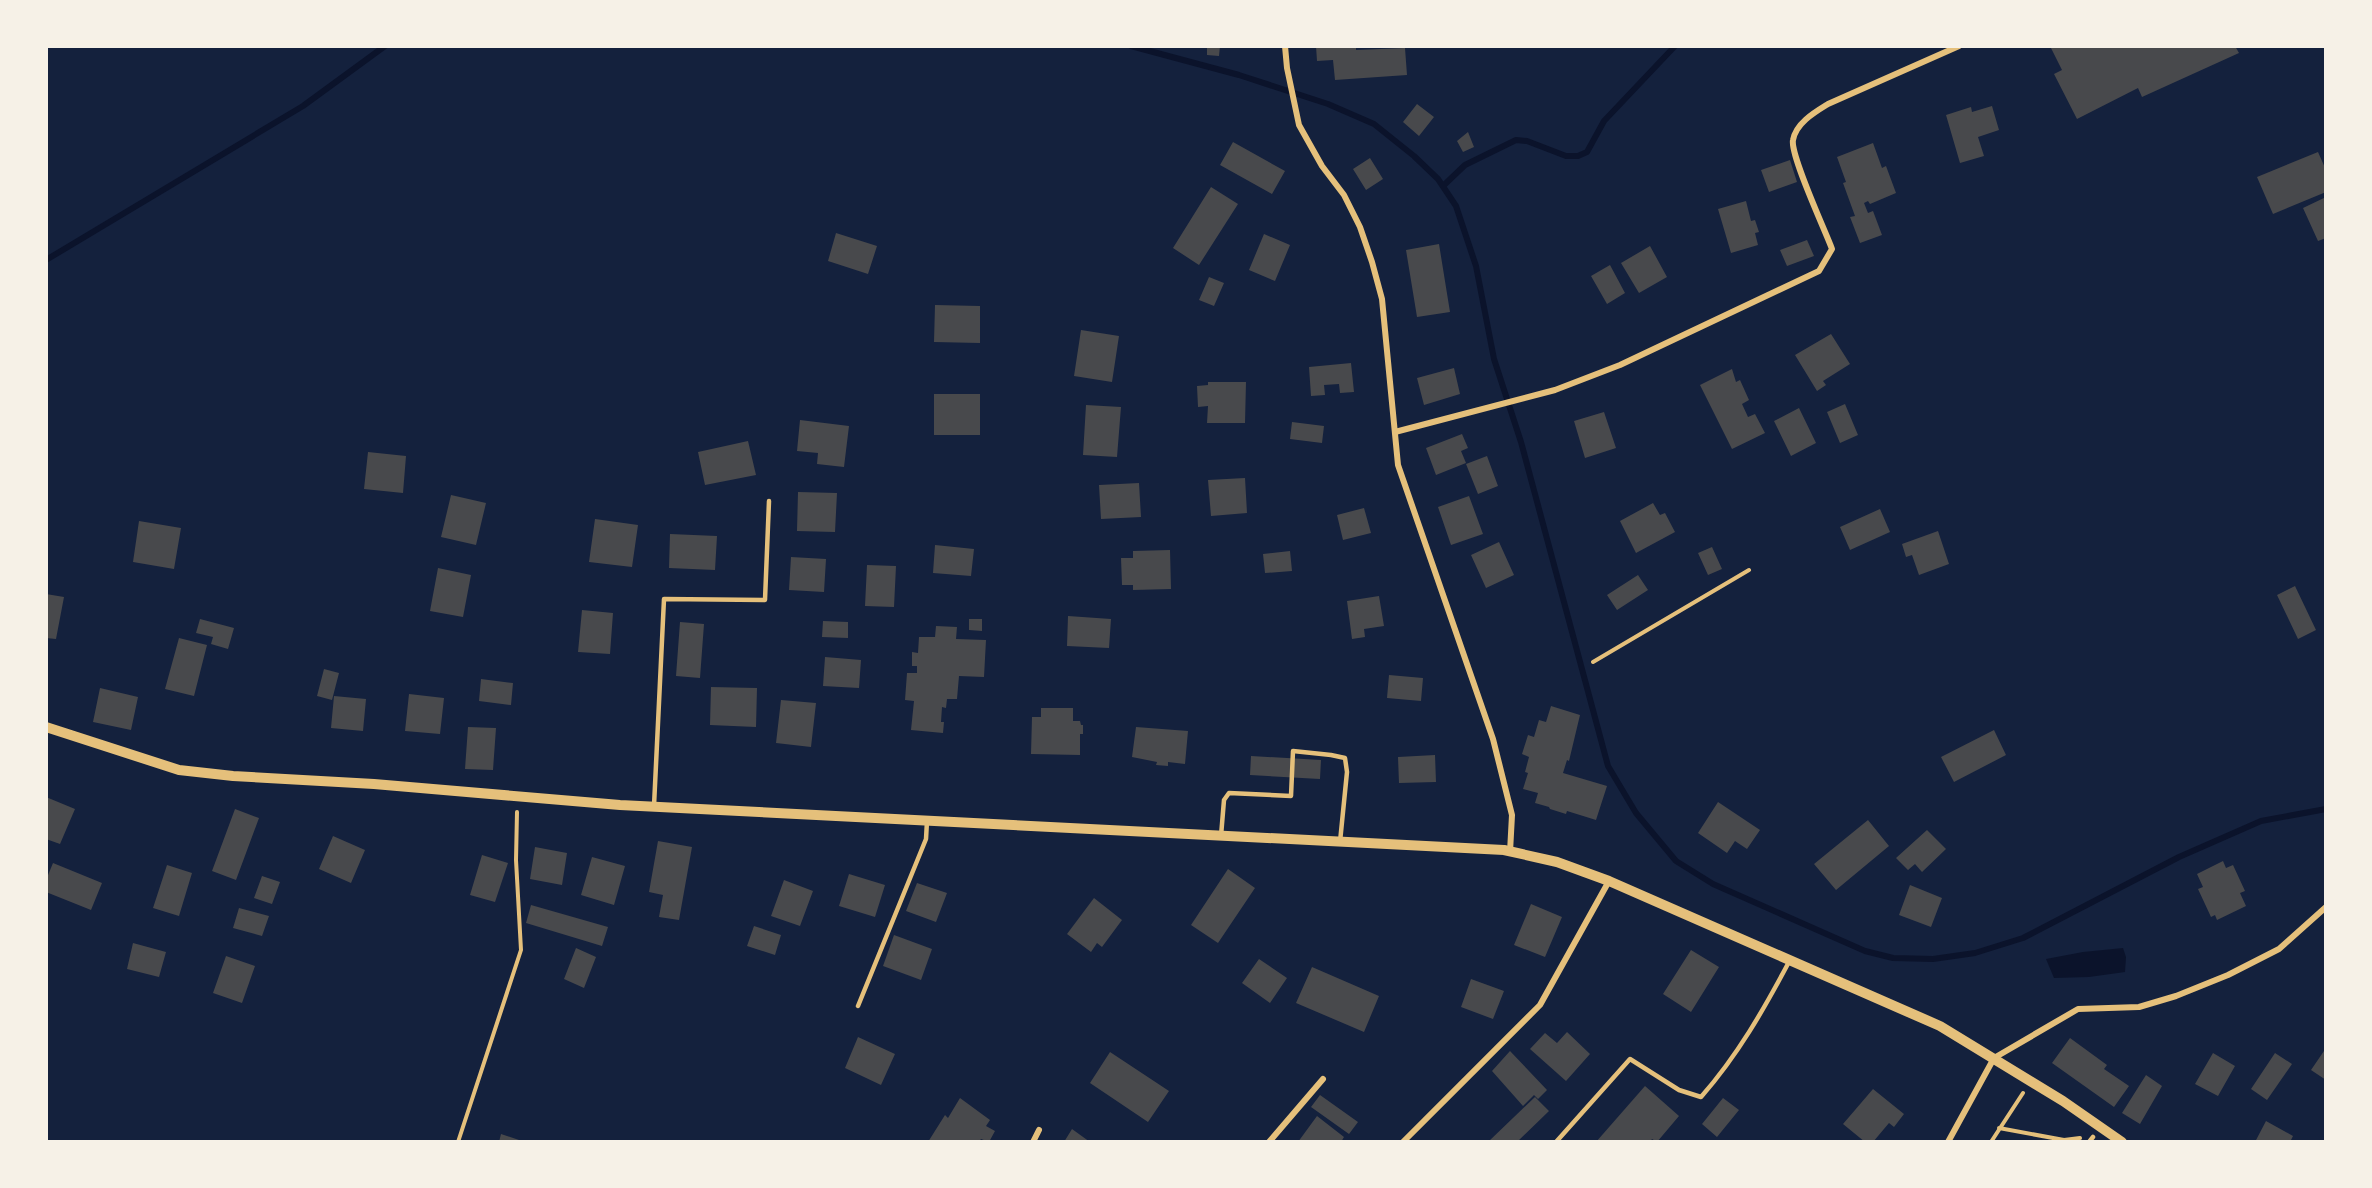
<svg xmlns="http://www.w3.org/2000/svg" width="2372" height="1188" font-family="'Varela Round',sans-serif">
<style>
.water{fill:#0b132b}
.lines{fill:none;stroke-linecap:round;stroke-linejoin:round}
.stream{stroke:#0b132b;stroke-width:6}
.building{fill:#48494c}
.path{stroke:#e5c07b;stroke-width:4}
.service{stroke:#e5c07b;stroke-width:4.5}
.minor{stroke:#e5c07b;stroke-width:6}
.tertiary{stroke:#e5c07b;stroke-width:10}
</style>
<rect width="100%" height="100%" fill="#14213d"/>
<!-- water -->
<path class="water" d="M 2123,948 L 2126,957 L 2125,972 L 2089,977 L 2054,978 L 2046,959 L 2083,952 Z"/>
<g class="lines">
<!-- stream -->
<path class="stream" d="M 1131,46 L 1239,75 L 1328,104 L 1374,124 L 1414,156 L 1438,179 L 1456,206 L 1476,266 L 1494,359 L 1521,442 L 1608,766 L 1636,813 L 1676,861 L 1713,884 L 1865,951 L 1893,958 L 1933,959 L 1975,953 L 2023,938 L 2179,857 L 2261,821 L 2326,809
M 1443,186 L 1465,165 L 1516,140 L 1527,141 L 1566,156 L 1578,156 L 1587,152 L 1604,121 L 1675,46
M 46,260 L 303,106 L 385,46"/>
</g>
<!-- building -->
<path class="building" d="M 1207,46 L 1220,46 L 1219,56 L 1207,55 Z
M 1316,46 L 1356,46 L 1356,50 L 1405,48 L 1407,75 L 1335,80 L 1333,60 L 1317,61 Z
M 2050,46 L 2235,46 L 2239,53 L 2142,97 L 2138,88 L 2077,119 L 2054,74 L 2062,70 Z
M 1417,104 L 1434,117 L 1419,136 L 1403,122 Z
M 1992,106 L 1999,130 L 1978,137 L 1984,156 L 1960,163 L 1946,115 L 1971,107 L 1972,112 Z
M 1468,132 L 1474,147 L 1463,152 L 1457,141 Z
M 1233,142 L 1285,171 L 1272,194 L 1220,165 Z
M 1873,143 L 1882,168 L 1886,166 L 1896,193 L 1870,204 L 1868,201 L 1864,203 L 1868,213 L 1873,211 L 1882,235 L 1860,243 L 1850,217 L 1855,216 L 1843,183 L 1846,182 L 1837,157 Z
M 2318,152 L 2326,170 L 2326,192 L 2273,214 L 2257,177 Z
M 1370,158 L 1383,179 L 1366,190 L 1353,169 Z
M 1790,160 L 1797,182 L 1769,192 L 1761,170 Z
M 1211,187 L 1238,204 L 1199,265 L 1173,248 Z
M 2326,197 L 2326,238 L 2318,241 L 2303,208 Z
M 1746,201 L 1751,221 L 1755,220 L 1759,232 L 1755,233 L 1758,245 L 1731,253 L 1718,209 Z
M 836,233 L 877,246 L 868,274 L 828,261 Z
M 1264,234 L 1290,245 L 1275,281 L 1249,270 Z
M 1807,240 L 1814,256 L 1787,266 L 1780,250 Z
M 1439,244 L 1450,312 L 1417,317 L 1406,250 Z
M 1650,246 L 1667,277 L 1639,293 L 1621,263 Z
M 1610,265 L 1625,293 L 1607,304 L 1591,276 Z
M 1209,277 L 1224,283 L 1214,306 L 1199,300 Z
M 935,305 L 980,306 L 980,343 L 934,342 Z
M 1081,330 L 1119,336 L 1112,382 L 1074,376 Z
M 1831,334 L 1850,364 L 1823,381 L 1826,385 L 1817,391 L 1795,355 Z
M 1351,363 L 1354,392 L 1340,393 L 1339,384 L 1324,385 L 1325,395 L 1311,396 L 1309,367 Z
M 1454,368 L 1460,394 L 1424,405 L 1417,378 Z
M 1732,369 L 1736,382 L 1740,380 L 1749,400 L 1742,404 L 1748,417 L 1755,414 L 1765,433 L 1732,449 L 1700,385 Z
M 1208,382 L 1246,382 L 1245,423 L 1207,423 L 1208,406 L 1198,407 L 1197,386 L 1208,385 Z
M 934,394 L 980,394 L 980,435 L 934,435 Z
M 1845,404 L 1858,435 L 1840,443 L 1827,412 Z
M 1086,405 L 1121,407 L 1117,457 L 1083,455 Z
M 1799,408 L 1816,443 L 1791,456 L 1774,421 Z
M 1604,412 L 1616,448 L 1585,458 L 1574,421 Z
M 800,420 L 849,426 L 844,467 L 817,464 L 818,453 L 797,451 Z
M 1292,422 L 1324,426 L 1322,443 L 1290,439 Z
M 1462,434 L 1468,448 L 1461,451 L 1466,463 L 1436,475 L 1426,448 Z
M 748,441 L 756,475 L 705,485 L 698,452 Z
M 368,452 L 406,456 L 403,493 L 364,489 Z
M 1487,456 L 1498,486 L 1478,494 L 1466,464 Z
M 1245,478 L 1247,513 L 1211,516 L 1208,480 Z
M 1139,483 L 1141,517 L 1101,519 L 1099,485 Z
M 798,492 L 837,493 L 835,532 L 797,531 Z
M 451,495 L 486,503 L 476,545 L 441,537 Z
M 1469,496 L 1483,534 L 1451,545 L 1438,507 Z
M 1653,503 L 1660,515 L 1665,513 L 1675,532 L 1636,553 L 1620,521 Z
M 1364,508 L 1371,533 L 1343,540 L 1337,515 Z
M 1880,509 L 1890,532 L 1850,550 L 1840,527 Z
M 595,519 L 638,525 L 632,567 L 589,562 Z
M 139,521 L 181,528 L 174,569 L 133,562 Z
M 1938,531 L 1949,564 L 1919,575 L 1912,555 L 1906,557 L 1902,544 Z
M 670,534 L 717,536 L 715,570 L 669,568 Z
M 1499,542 L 1514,575 L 1486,588 L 1471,555 Z
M 935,545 L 974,549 L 971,576 L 933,573 Z
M 1712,547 L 1722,569 L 1708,575 L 1698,553 Z
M 1170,550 L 1171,589 L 1133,590 L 1133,585 L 1122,585 L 1121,558 L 1133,558 L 1133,551 Z
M 1290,551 L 1292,571 L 1265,573 L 1263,554 Z
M 791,557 L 826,559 L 824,592 L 789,590 Z
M 867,565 L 896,566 L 894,607 L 865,606 Z
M 438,568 L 471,575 L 463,617 L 430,611 Z
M 1638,575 L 1648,590 L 1617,610 L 1607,595 Z
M 2295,586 L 2316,630 L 2298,639 L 2277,595 Z
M 46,594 L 64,597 L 56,639 L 46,638 Z
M 1379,596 L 1384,626 L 1364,629 L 1365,637 L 1352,639 L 1347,601 Z
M 582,610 L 613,613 L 610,654 L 578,652 Z
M 1068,616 L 1111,619 L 1109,648 L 1067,646 Z
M 200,619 L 234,628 L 228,649 L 211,644 L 213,637 L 196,633 Z
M 969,619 L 982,619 L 982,631 L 969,630 Z
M 823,621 L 848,622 L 848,638 L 822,637 Z
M 680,622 L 704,624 L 700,678 L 676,676 Z
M 936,626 L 957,627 L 956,639 L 986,640 L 984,677 L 959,676 L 957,699 L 947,699 L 946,708 L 942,707 L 941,722 L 944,722 L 943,733 L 911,730 L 914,701 L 905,700 L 907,673 L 917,673 L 917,666 L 912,666 L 912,652 L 918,653 L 919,637 L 935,637 Z
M 179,638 L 207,645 L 194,696 L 165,689 Z
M 825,657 L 861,660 L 859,688 L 823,686 Z
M 324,669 L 339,673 L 332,700 L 317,696 Z
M 1389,675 L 1423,678 L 1421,701 L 1387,698 Z
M 481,679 L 513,683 L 511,705 L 479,701 Z
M 711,687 L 757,688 L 756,727 L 710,725 Z
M 100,688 L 138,697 L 131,730 L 93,722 Z
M 409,694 L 444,698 L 440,734 L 405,731 Z
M 334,696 L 366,699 L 363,731 L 331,728 Z
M 781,700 L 816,703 L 811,747 L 776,743 Z
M 1551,706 L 1580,715 L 1569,761 L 1567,760 L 1563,773 L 1607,786 L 1596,820 L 1567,811 L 1566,814 L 1550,809 L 1549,807 L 1535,803 L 1538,793 L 1523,789 L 1528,773 L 1525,772 L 1529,757 L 1522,754 L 1528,735 L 1534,737 L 1539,720 L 1546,722 Z
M 1041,708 L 1073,708 L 1073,721 L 1080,721 L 1081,725 L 1083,725 L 1083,734 L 1080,734 L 1080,755 L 1031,754 L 1032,717 L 1041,717 Z
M 468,727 L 496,728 L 493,770 L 465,769 Z
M 1136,727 L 1188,731 L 1185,764 L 1168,762 L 1168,766 L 1156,765 L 1157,762 L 1132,757 Z
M 1994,730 L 2006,755 L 1954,782 L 1941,757 Z
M 1435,755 L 1436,782 L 1399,783 L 1398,757 Z
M 1251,756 L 1321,760 L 1320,779 L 1250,775 Z
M 46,797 L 75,809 L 60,844 L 46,839 Z
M 1718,802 L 1760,830 L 1747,849 L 1735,841 L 1727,853 L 1698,833 Z
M 235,809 L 259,818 L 236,880 L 212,871 Z
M 1868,820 L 1889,846 L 1836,890 L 1814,864 Z
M 1927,830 L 1946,849 L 1922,872 L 1915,864 L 1908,870 L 1896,858 Z
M 333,836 L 365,850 L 351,883 L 319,869 Z
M 658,841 L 692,847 L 679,920 L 659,917 L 663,895 L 649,892 Z
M 535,847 L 567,853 L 562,885 L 530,879 Z
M 482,855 L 508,863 L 495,902 L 470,895 Z
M 592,857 L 625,866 L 614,905 L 581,895 Z
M 2223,861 L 2226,868 L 2233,865 L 2245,891 L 2240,893 L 2246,906 L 2217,920 L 2215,915 L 2211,917 L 2198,889 L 2203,887 L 2197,874 Z
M 53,863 L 102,883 L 91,910 L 46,892 L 46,880 Z
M 167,865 L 192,873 L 179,916 L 153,908 Z
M 1228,869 L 1255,888 L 1218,943 L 1191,925 Z
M 849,874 L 885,885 L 875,917 L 839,906 Z
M 262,876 L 280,882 L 272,904 L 254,898 Z
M 784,880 L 813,891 L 800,926 L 771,916 Z
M 917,883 L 947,893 L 936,922 L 906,911 Z
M 1910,885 L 1942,898 L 1931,927 L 1899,915 Z
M 1094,898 L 1122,920 L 1102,947 L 1097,943 L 1091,952 L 1067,934 Z
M 1531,904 L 1562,917 L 1545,957 L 1514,945 Z
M 531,905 L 608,927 L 602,946 L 526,923 Z
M 239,908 L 269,916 L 262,936 L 233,928 Z
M 754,926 L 781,935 L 775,955 L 747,946 Z
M 894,935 L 932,949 L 921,980 L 883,966 Z
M 133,943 L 166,952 L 159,977 L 127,969 Z
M 576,948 L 596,957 L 584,988 L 564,979 Z
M 1691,950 L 1719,967 L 1691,1012 L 1663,994 Z
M 226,956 L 255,966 L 242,1003 L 213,993 Z
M 1259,959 L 1287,978 L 1270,1003 L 1242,983 Z
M 1312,967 L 1379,996 L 1364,1032 L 1296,1003 Z
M 1471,979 L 1504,991 L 1493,1019 L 1461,1007 Z
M 1567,1032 L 1590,1054 L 1566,1081 L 1530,1049 L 1545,1033 L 1557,1043 Z
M 858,1037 L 895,1054 L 881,1085 L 845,1068 Z
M 2070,1038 L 2107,1065 L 2104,1069 L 2129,1086 L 2114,1107 L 2052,1063 Z
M 2326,1048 L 2326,1080 L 2311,1070 Z
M 1510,1051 L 1547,1090 L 1538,1099 L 1534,1095 L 1523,1106 L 1492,1071 Z
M 1110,1052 L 1169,1091 L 1148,1122 L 1090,1083 Z
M 2213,1053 L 2235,1066 L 2218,1096 L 2195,1084 Z
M 2275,1053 L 2292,1064 L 2267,1100 L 2251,1089 Z
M 2146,1075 L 2162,1086 L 2140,1124 L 2122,1113 Z
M 1645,1086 L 1679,1116 L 1657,1142 L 1652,1139 L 1650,1142 L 1596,1142 Z
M 1873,1089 L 1904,1114 L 1894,1127 L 1889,1123 L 1873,1142 L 1865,1142 L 1843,1124 Z
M 1320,1095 L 1358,1122 L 1349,1134 L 1311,1107 Z
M 1535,1097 L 1549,1111 L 1517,1142 L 1488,1142 Z
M 960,1098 L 990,1120 L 986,1126 L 995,1131 L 989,1142 L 981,1139 L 979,1142 L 928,1142 L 945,1115 L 948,1118 Z
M 1723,1098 L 1739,1110 L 1717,1137 L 1702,1124 Z
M 1317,1116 L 1344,1137 L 1341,1142 L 1298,1142 Z
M 2266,1121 L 2293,1136 L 2290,1142 L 2255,1142 Z
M 1072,1129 L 1090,1142 L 1064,1142 Z
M 501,1134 L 522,1141 L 522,1142 L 499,1142 Z"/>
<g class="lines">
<!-- path -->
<path class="path" d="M 1593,662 L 1749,570
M 1999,1128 L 2064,1140 L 2080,1138
M 458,1142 L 521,950 L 516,860 L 517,812
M 1991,1142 L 2023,1093"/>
<!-- service -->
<path class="service" d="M 654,806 L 664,599 L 765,600 L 769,501
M 1221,836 L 1224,800 L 1229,793 L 1291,796 L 1293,751 L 1331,755 L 1345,758 L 1347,772 L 1340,842
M 858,1006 L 926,839 L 927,821
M 1556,1142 L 1630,1059 L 1679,1090 L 1701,1097 C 1738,1055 1764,1009 1790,960
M 2089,1142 L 2093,1137"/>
<!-- minor -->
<path class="minor" d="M 1285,46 L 1287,68 L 1299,125 L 1322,166 L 1344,195 L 1360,227 L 1372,262 L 1382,299 L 1398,465 L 1493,739 L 1512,815 L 1510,852
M 1395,432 L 1555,390 L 1620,365 L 1819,271 L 1832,249 C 1825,230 1790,155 1793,140 C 1796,123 1815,112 1828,104 L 1959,46
M 1033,1142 L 1039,1130
M 1269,1142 L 1323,1079
M 1403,1142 L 1540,1005 L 1609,881
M 1948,1142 L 1994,1058 L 2078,1009 L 2139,1007 L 2176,996 L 2228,975 L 2279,949 L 2326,907"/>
<!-- tertiary -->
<path class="tertiary" d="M 46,727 L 179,770 L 233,776 L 374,784 L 620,805 L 1504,850 L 1557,862 L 1609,881 L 1940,1026 L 2063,1101 L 2122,1142"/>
</g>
<!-- border -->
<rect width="2372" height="1188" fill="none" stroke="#f6f1e7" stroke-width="96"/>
</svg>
